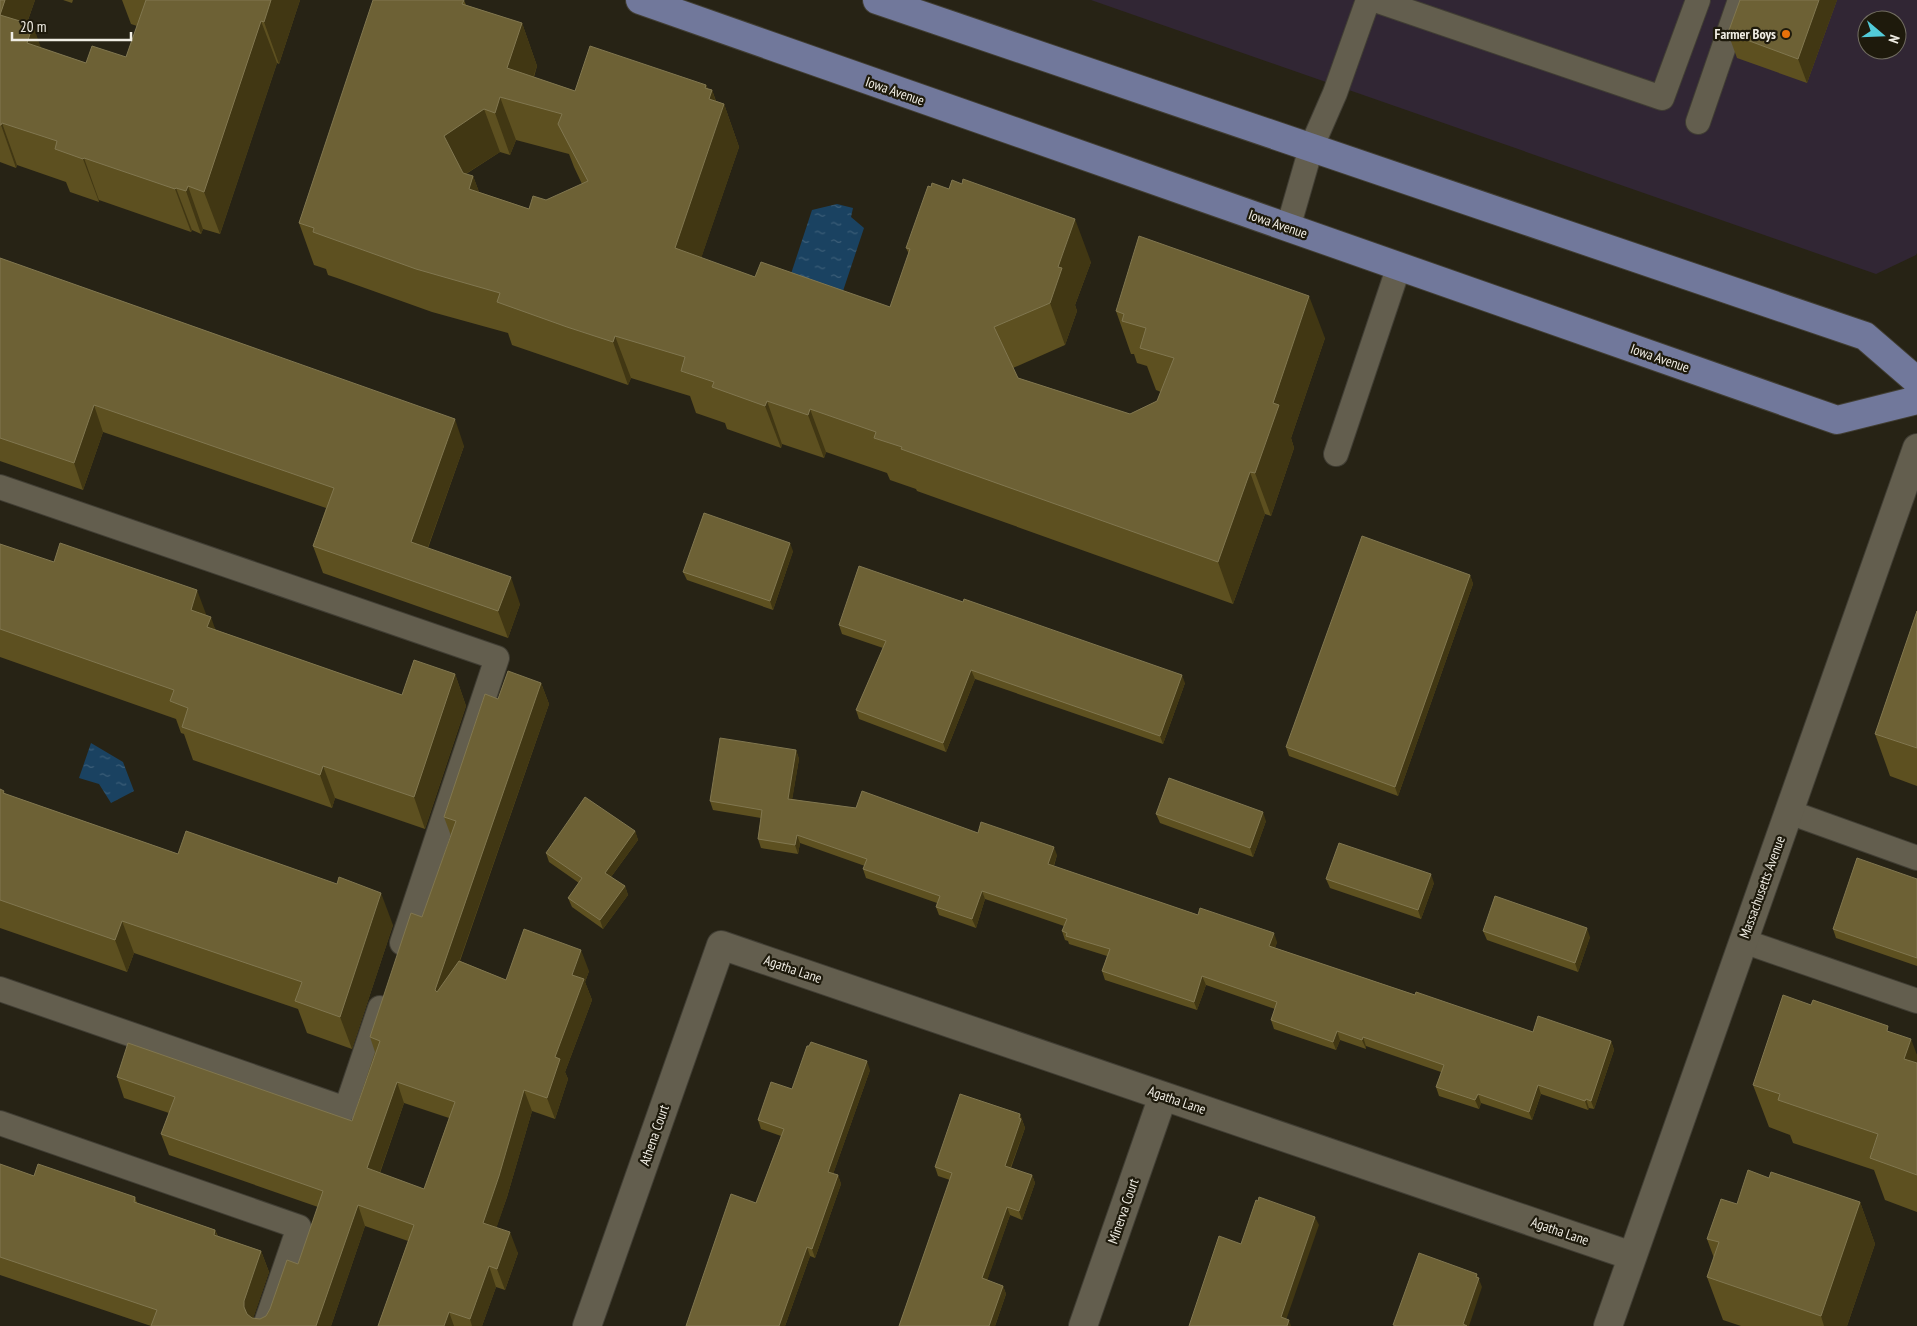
<svg xmlns="http://www.w3.org/2000/svg" width="1917" height="1326" font-family="'PT Sans Narrow',sans-serif">
<style>
.commercial{fill:#312634;fill-rule:evenodd}
.water{fill:url(#water-ripples)}
.lines{fill:none;stroke-linecap:round;stroke-linejoin:round}
.lane-casing{stroke:#413e34;stroke-width:26}
.street-casing{stroke:#413e34;stroke-width:30}
.primary-casing{stroke:#413e34;stroke-width:30}
.lane{stroke:#635e4e;stroke-width:24}
.street{stroke:#635e4e;stroke-width:28}
.primary{stroke:#71789b;stroke-width:28}
.wall{fill:#5d5020;fill-rule:evenodd}
.shaded-wall{fill:#413713}
.building{fill:#6d6135;stroke:#817750;fill-rule:evenodd}
.food-dot{fill:#e8710a;stroke:#1e1a0c;stroke-width:2}
.labels{text-anchor:middle;stroke-width:4.5;stroke-linejoin:round;paint-order:stroke}
.poi-label{font-size:14px;font-weight:bold;fill:#f0ede4;stroke:#1e1a0c;text-anchor:end}
.street-label{font-size:14px;fill:#f0ede4;stroke:#1e1a0c}
</style>
<defs>
<pattern id="water-ripples" width="26" height="14" patternUnits="userSpaceOnUse" patternTransform="scale(1.25)"><rect width="26" height="14" fill="#1a4261"/><path d="M2 4q2-2 4 0t4 0M15 11q2-2 4 0t4 0" fill="none" stroke="#3c5e78"/></pattern>
</defs>
<rect width="100%" height="100%" fill="#272315"/>
<!-- commercial -->
<path class="commercial" d="M 1091,0 L 1917,0 L 1917,253 L 1916,255 L 1876,274 ZM 1867,20 L 1897,20 L 1897,50 L 1867,50 Z"/>
<!-- water -->
<path class="water" d="M 837,204 L 853,208 L 851,217 L 864,228 L 840,300 L 788,283 L 812,210 Z
M 91,743 L 123,762 L 134,791 L 111,803 L 99,784 L 79,778 Z"/>
<g class="lines">
<!-- lane casing -->
<g class="lane-casing">
<path id="lane" d="M 1375,0 L 1662,98 L 1698,0
M 1698,122 L 1740,0
M 1288,228 L 1311,148 L 1335,93 L 1368,0
M 1336,454 L 1399,266
M 0,487 L 497,658 L 402,943
M 1789,812 L 1917,858
M 1743,941 L 1917,1001
M 0,989 L 346,1109 L 380,1008
M 0,1123 L 299,1227 L 265,1326"/>
</g>
<!-- street casing -->
<g class="street-casing">
<path id="street" d="M 587,1326 L 721,945 L 1632,1256
M 1083,1326 L 1163,1096
M 1608,1326 L 1917,448"/>
</g>
<!-- primary casing -->
<g class="primary-casing">
<path id="primary" d="M 640,0 L 1837,420 L 1917,400
M 877,0 L 1865,336 L 1917,381"/>
</g>
<!-- lane -->
<use href="#lane" class="lane"/>
<!-- street -->
<use href="#street" class="street"/>
<!-- primary -->
<use href="#primary" class="primary"/>
</g>
<!-- wall -->
<path class="wall" d="M 0,0 L 35,0 L 27,23 L 41,48 L 86,63 L 126,57 L 137,26 L 131,24 L 122,0 L 300,0 L 279,64 L 277,63 L 220,234 L 203,229 L 201,234 L 192,230 L 191,232 L 99,200 L 99,202 L 70,192 L 66,182 L 17,165 L 16,168 L 0,162 Z
M 63,0 L 73,0 L 72,3 Z
M 464,0 L 466,5 L 522,23 L 537,66 L 534,77 L 575,91 L 706,85 L 708,89 L 712,90 L 716,101 L 724,104 L 739,147 L 701,258 L 755,277 L 890,307 L 909,254 L 906,248 L 1091,262 L 1075,305 L 1077,311 L 1065,345 L 1013,368 L 1018,378 L 1130,414 L 1157,401 L 1161,392 L 1156,390 L 1147,366 L 1137,363 L 1134,354 L 1131,354 L 1116,311 L 1325,338 L 1291,438 L 1294,448 L 1271,516 L 1265,514 L 1233,604 L 917,491 L 916,489 L 890,480 L 887,473 L 826,452 L 824,458 L 782,444 L 781,448 L 727,429 L 725,423 L 696,413 L 690,396 L 631,378 L 628,385 L 582,369 L 512,345 L 508,333 L 432,312 L 337,278 L 328,275 L 326,269 L 314,265 L 299,223 ZM 516,140 L 569,154 L 574,167 L 582,184 L 529,209 L 479,192 L 473,176 L 466,174 L 500,152 L 510,155 Z
M 1837,0 L 1807,83 L 1737,58 L 1728,33 Z
M 0,258 L 464,446 L 428,548 L 520,604 L 508,638 L 323,573 L 313,546 L 326,508 L 103,432 L 83,490 L 0,461 Z
M 0,544 L 206,615 L 216,630 L 402,695 L 455,674 L 466,706 L 425,829 L 335,798 L 332,808 L 193,760 L 184,734 L 181,733 L 176,719 L 0,657 Z
M 793,551 L 773,610 L 687,580 L 683,572 Z
M 1470,575 L 1473,584 L 1398,796 L 1289,756 L 1286,747 Z
M 1917,611 L 1917,786 L 1890,776 L 1875,734 Z
M 839,625 L 1185,683 L 1163,744 L 975,679 L 946,752 L 859,719 L 856,710 L 883,648 L 842,634 Z
M 541,683 L 549,704 L 460,961 L 506,980 L 589,971 L 585,982 L 592,1000 L 565,1072 L 568,1079 L 555,1119 L 532,1111 L 507,1197 L 496,1228 L 518,1253 L 505,1290 L 496,1287 L 482,1326 L 378,1326 L 408,1241 L 365,1226 L 331,1326 L 151,1326 L 0,1275 L 0,1164 L 34,1176 L 135,1197 L 137,1203 L 215,1230 L 218,1236 L 261,1251 L 269,1272 L 253,1318 L 260,1319 L 266,1316 L 298,1264 L 318,1207 L 169,1155 L 161,1134 L 169,1113 L 124,1098 L 117,1077 L 352,1121 L 375,1052 L 370,1037 L 422,917 L 451,836 L 444,817 L 498,699 ZM 404,1103 L 449,1118 L 424,1189 L 380,1173 Z
M 796,750 L 799,759 L 792,799 L 978,833 L 1057,855 L 1054,866 L 1198,915 L 1277,942 L 1275,948 L 1415,995 L 1533,1032 L 1611,1041 L 1614,1050 L 1594,1109 L 1589,1108 L 1588,1110 L 1541,1094 L 1532,1120 L 1481,1103 L 1479,1109 L 1439,1096 L 1436,1087 L 1441,1072 L 1366,1046 L 1366,1049 L 1340,1040 L 1336,1050 L 1274,1029 L 1271,1020 L 1275,1009 L 1206,985 L 1197,1010 L 1105,980 L 1102,971 L 1107,956 L 1069,944 L 1068,941 L 1065,940 L 1062,931 L 1064,926 L 985,899 L 976,928 L 939,915 L 936,907 L 937,903 L 866,878 L 863,869 L 865,866 L 800,843 L 798,854 L 761,848 L 758,839 L 761,818 L 713,810 L 710,801 Z
M 0,789 L 6,794 L 178,854 L 393,925 L 352,1049 L 307,1033 L 298,1009 L 134,953 L 127,972 L 0,928 Z
M 1156,814 L 1266,821 L 1253,857 L 1160,823 Z
M 635,831 L 638,840 L 611,877 L 625,886 L 628,895 L 603,929 L 572,907 L 568,898 L 579,883 L 549,862 L 546,853 Z
M 1326,879 L 1434,883 L 1421,919 L 1330,888 Z
M 1917,879 L 1917,966 L 1836,938 L 1833,929 Z
M 1483,931 L 1590,937 L 1578,972 L 1487,940 Z
M 1891,1032 L 1917,1055 L 1917,1212 L 1885,1200 L 1874,1170 L 1793,1143 L 1790,1135 L 1769,1127 L 1753,1085 Z
M 870,1070 L 833,1174 L 838,1175 L 841,1184 L 815,1258 L 810,1256 L 785,1326 L 686,1326 L 756,1203 L 781,1136 L 761,1129 L 758,1120 Z
M 1020,1114 L 1025,1128 L 1011,1168 L 1032,1175 L 1035,1183 L 1022,1220 L 1010,1215 L 987,1280 L 1003,1286 L 1006,1294 L 995,1326 L 899,1326 L 950,1180 L 938,1176 L 935,1167 Z
M 1769,1178 L 1860,1202 L 1875,1244 L 1847,1326 L 1741,1326 L 1723,1320 L 1707,1277 L 1714,1258 L 1707,1239 Z"/>
<!-- shaded-wall -->
<path class="shaded-wall" d="M 5,0 L 35,0 L 15,57 L 0,15 Z
M 271,0 L 300,0 L 279,64 L 264,22 Z
M 1819,0 L 1837,0 L 1807,83 L 1798,59 Z
M 261,21 L 277,63 L 220,234 L 204,192 Z
M 522,23 L 537,66 L 524,104 L 507,68 Z
M 33,25 L 48,68 L 27,43 Z
M 706,85 L 710,95 L 712,90 L 720,114 L 724,104 L 739,147 L 690,291 L 675,248 Z
M 500,97 L 516,140 L 510,155 L 495,113 Z
M 484,109 L 500,152 L 459,178 L 444,136 Z
M 2,123 L 17,165 L 16,168 L 1,125 Z
M 84,158 L 99,200 L 99,202 L 83,159 Z
M 473,176 L 489,219 L 469,189 Z
M 188,186 L 203,229 L 201,234 L 186,191 Z
M 176,188 L 192,230 L 191,232 L 175,189 Z
M 1075,219 L 1091,262 L 1075,305 L 1077,311 L 1065,345 L 1050,303 L 1058,267 Z
M 1309,296 L 1325,338 L 1291,438 L 1294,448 L 1271,516 L 1255,473 L 1273,403 Z
M 615,336 L 631,378 L 628,385 L 613,342 Z
M 767,401 L 782,444 L 781,448 L 765,406 Z
M 94,405 L 103,432 L 83,490 L 74,463 Z
M 810,409 L 826,452 L 824,458 L 808,415 Z
M 455,419 L 464,446 L 420,569 L 411,542 Z
M 1250,472 L 1265,514 L 1233,604 L 1218,562 Z
M 790,543 L 793,551 L 773,610 L 770,601 Z
M 1470,575 L 1473,584 L 1398,796 L 1395,787 Z
M 511,577 L 520,604 L 508,638 L 498,611 Z
M 197,590 L 209,622 L 211,617 L 222,649 L 191,610 Z
M 971,670 L 975,679 L 946,752 L 943,743 Z
M 455,674 L 466,706 L 425,829 L 414,797 Z
M 1182,675 L 1185,683 L 1163,744 L 1160,736 Z
M 541,683 L 549,704 L 442,1011 L 435,990 Z
M 796,750 L 799,759 L 791,807 L 788,799 Z
M 323,766 L 335,798 L 332,808 L 320,775 Z
M 1263,812 L 1266,821 L 1253,857 L 1250,848 Z
M 635,831 L 638,840 L 608,881 L 605,873 Z
M 797,835 L 800,843 L 798,854 L 795,845 Z
M 1054,847 L 1057,855 L 1051,873 L 1048,864 Z
M 1431,874 L 1434,883 L 1421,919 L 1418,910 Z
M 625,886 L 628,895 L 603,929 L 600,920 Z
M 982,891 L 985,899 L 976,928 L 972,919 Z
M 381,893 L 393,925 L 352,1049 L 340,1017 Z
M 122,921 L 134,953 L 127,972 L 115,940 Z
M 1587,928 L 1590,937 L 1578,972 L 1575,963 Z
M 1274,933 L 1277,942 L 1273,955 L 1269,946 Z
M 581,950 L 589,971 L 585,982 L 592,1000 L 565,1072 L 568,1079 L 555,1119 L 547,1098 L 572,975 Z
M 1202,976 L 1206,985 L 1197,1010 L 1194,1002 Z
M 1337,1031 L 1340,1040 L 1336,1050 L 1333,1042 Z
M 1363,1037 L 1366,1046 L 1366,1049 L 1362,1040 Z
M 1911,1039 L 1917,1055 L 1917,1094 L 1904,1059 Z
M 1611,1041 L 1614,1050 L 1594,1109 L 1591,1101 Z
M 867,1061 L 870,1070 L 831,1180 L 828,1172 Z
M 397,1082 L 404,1103 L 374,1189 L 367,1168 Z
M 1538,1085 L 1541,1094 L 1532,1120 L 1529,1112 Z
M 524,1090 L 532,1111 L 507,1197 L 491,1244 L 483,1223 Z
M 1478,1094 L 1481,1103 L 1479,1109 L 1475,1100 Z
M 1586,1099 L 1589,1108 L 1588,1110 L 1585,1101 Z
M 1020,1114 L 1025,1128 L 1008,1174 L 1005,1166 Z
M 838,1175 L 841,1184 L 815,1258 L 812,1249 Z
M 1032,1175 L 1035,1183 L 1022,1220 L 1019,1211 Z
M 1860,1202 L 1875,1244 L 1847,1326 L 1824,1326 L 1821,1316 Z
M 358,1205 L 365,1226 L 331,1326 L 316,1326 Z
M 1007,1207 L 1010,1215 L 985,1287 L 982,1278 Z
M 1315,1217 L 1319,1225 L 1284,1326 L 1281,1317 Z
M 215,1230 L 223,1251 L 214,1235 Z
M 510,1232 L 518,1253 L 505,1290 L 497,1269 Z
M 807,1247 L 810,1256 L 785,1326 L 779,1326 Z
M 261,1251 L 269,1272 L 252,1322 L 252,1326 L 244,1307 L 244,1301 Z
M 489,1266 L 496,1287 L 482,1326 L 472,1326 L 470,1319 Z
M 1477,1274 L 1482,1287 L 1469,1326 L 1464,1326 L 1463,1324 Z
M 1003,1286 L 1006,1294 L 995,1326 L 989,1326 Z
M 449,1312 L 454,1326 L 444,1326 Z
M 1289,1320 L 1291,1326 L 1287,1326 Z"/>
<!-- building -->
<path class="building" d="M 0,0 L 5,0 L 0,15 Z
M 146,0 L 271,0 L 264,22 L 261,21 L 204,192 L 188,186 L 186,191 L 176,188 L 175,189 L 84,158 L 83,159 L 55,149 L 57,141 L 2,123 L 1,125 L 0,125 L 0,15 L 33,25 L 27,43 L 86,63 L 92,46 L 126,57 Z
M 373,0 L 464,0 L 462,4 L 522,23 L 507,68 L 575,91 L 590,46 L 706,85 L 705,88 L 712,90 L 709,99 L 724,104 L 675,248 L 755,277 L 761,262 L 890,307 L 910,249 L 906,248 L 928,186 L 931,187 L 932,183 L 949,189 L 952,180 L 962,184 L 963,179 L 1075,219 L 1058,267 L 1062,268 L 1050,303 L 994,327 L 1018,378 L 1130,414 L 1157,401 L 1174,358 L 1140,348 L 1146,328 L 1122,321 L 1124,314 L 1116,311 L 1139,236 L 1309,296 L 1273,403 L 1279,405 L 1255,473 L 1250,472 L 1218,562 L 901,449 L 902,447 L 874,438 L 876,432 L 810,409 L 808,415 L 767,401 L 765,406 L 712,387 L 714,382 L 681,371 L 685,357 L 615,336 L 613,342 L 567,327 L 497,302 L 500,293 L 416,269 L 313,232 L 314,228 L 299,223 ZM 500,97 L 562,114 L 558,124 L 588,181 L 546,200 L 533,196 L 529,209 L 469,189 L 473,176 L 463,173 L 444,136 L 484,109 L 495,113 Z
M 1740,0 L 1819,0 L 1798,59 L 1728,33 Z
M 0,258 L 455,419 L 411,542 L 511,577 L 498,611 L 313,546 L 334,488 L 94,405 L 74,463 L 0,438 Z
M 704,513 L 790,543 L 770,601 L 683,572 Z
M 1362,536 L 1470,575 L 1395,787 L 1286,747 Z
M 60,543 L 197,590 L 191,610 L 211,617 L 207,627 L 402,695 L 414,660 L 455,674 L 414,797 L 323,766 L 320,775 L 182,727 L 188,708 L 170,701 L 174,690 L 0,629 L 0,544 L 54,562 Z
M 859,566 L 963,602 L 964,599 L 1182,675 L 1160,736 L 971,670 L 943,743 L 856,710 L 886,641 L 839,625 Z
M 1917,611 L 1917,748 L 1875,734 Z
M 508,671 L 541,683 L 435,990 L 437,992 L 459,961 L 506,980 L 524,929 L 581,950 L 572,975 L 584,979 L 555,1057 L 560,1059 L 547,1098 L 524,1090 L 499,1176 L 483,1223 L 510,1232 L 497,1269 L 489,1266 L 470,1319 L 449,1312 L 444,1326 L 378,1326 L 414,1225 L 358,1205 L 316,1326 L 151,1326 L 157,1310 L 0,1257 L 0,1164 L 34,1176 L 38,1164 L 135,1197 L 134,1202 L 215,1230 L 214,1235 L 261,1251 L 244,1301 L 244,1307 L 247,1314 L 252,1318 L 260,1319 L 266,1316 L 270,1309 L 287,1260 L 298,1264 L 323,1191 L 161,1134 L 175,1097 L 117,1077 L 128,1043 L 352,1121 L 380,1041 L 370,1037 L 411,913 L 422,917 L 456,821 L 444,817 L 485,694 L 498,699 ZM 397,1082 L 455,1102 L 424,1189 L 367,1168 Z
M 720,738 L 796,750 L 788,799 L 856,808 L 862,791 L 978,833 L 981,822 L 1054,847 L 1048,864 L 1198,915 L 1200,908 L 1274,933 L 1269,946 L 1415,995 L 1416,992 L 1533,1032 L 1538,1016 L 1611,1041 L 1591,1101 L 1586,1099 L 1585,1101 L 1538,1085 L 1529,1112 L 1478,1094 L 1475,1100 L 1436,1087 L 1444,1065 L 1363,1037 L 1362,1040 L 1337,1031 L 1333,1042 L 1271,1020 L 1277,1002 L 1202,976 L 1194,1002 L 1102,971 L 1110,949 L 1066,936 L 1067,933 L 1062,931 L 1067,919 L 982,891 L 972,919 L 936,907 L 940,896 L 863,869 L 867,859 L 797,835 L 795,845 L 758,839 L 762,810 L 710,801 Z
M 1169,778 L 1263,812 L 1250,848 L 1156,814 Z
M 0,789 L 4,791 L 3,793 L 178,854 L 186,831 L 337,884 L 339,877 L 381,893 L 340,1017 L 295,1001 L 302,982 L 122,921 L 115,940 L 0,900 Z
M 585,797 L 635,831 L 605,873 L 625,886 L 600,920 L 568,898 L 582,878 L 546,853 Z
M 1339,843 L 1431,874 L 1418,910 L 1326,879 Z
M 1857,858 L 1917,879 L 1917,958 L 1833,929 Z
M 1495,896 L 1587,928 L 1575,963 L 1483,931 Z
M 1783,995 L 1811,1005 L 1813,1000 L 1888,1026 L 1887,1031 L 1911,1039 L 1904,1059 L 1917,1063 L 1917,1175 L 1870,1158 L 1878,1134 L 1778,1100 L 1780,1094 L 1753,1085 Z
M 811,1042 L 867,1061 L 828,1172 L 838,1175 L 812,1249 L 807,1247 L 779,1326 L 686,1326 L 731,1194 L 756,1203 L 784,1129 L 758,1120 L 771,1082 L 792,1089 L 807,1046 L 809,1046 Z
M 960,1094 L 1020,1114 L 1019,1118 L 1021,1119 L 1005,1166 L 1032,1175 L 1019,1211 L 1007,1207 L 982,1278 L 1003,1286 L 989,1326 L 899,1326 L 952,1173 L 935,1167 Z
M 1748,1170 L 1769,1178 L 1771,1172 L 1860,1202 L 1821,1316 L 1707,1277 L 1719,1242 L 1707,1239 L 1721,1199 L 1737,1204 Z
M 1259,1197 L 1315,1217 L 1281,1317 L 1289,1320 L 1287,1326 L 1189,1326 L 1219,1236 L 1241,1244 L 1256,1200 L 1258,1201 Z
M 1419,1253 L 1477,1274 L 1476,1277 L 1479,1278 L 1463,1324 L 1467,1326 L 1397,1326 L 1393,1325 Z"/>
<!-- markers -->
<circle class="food-dot" cx="1786" cy="34" r="5"/>
<g class="labels">
<!-- poi labels -->
<g class="poi-label">
<text x="1776" y="39">Farmer Boys</text>
</g>
<!-- street labels -->
<g class="street-label">
<text transform="translate(895 91) rotate(19)" y="5">Iowa Avenue</text>
<text transform="translate(1278 224) rotate(19)" y="5">Iowa Avenue</text>
<text transform="translate(1660 358) rotate(19)" y="5">Iowa Avenue</text>
<text transform="translate(1762 887) rotate(-70)" y="5">Massachusetts Avenue</text>
<text transform="translate(793 969) rotate(19)" y="5">Agatha Lane</text>
<text transform="translate(1177 1100) rotate(19)" y="5">Agatha Lane</text>
<text transform="translate(654 1135) rotate(-71)" y="5">Athena Court</text>
<text transform="translate(1123 1211) rotate(-71)" y="5">Minerva Court</text>
<text transform="translate(1560 1231) rotate(19)" y="5">Agatha Lane</text>
</g>
</g>
<!-- north arrow -->
<g transform="translate(1882 35) rotate(109)"><circle r="24" fill="#1e1a0c" stroke="#726e62"/>
<path d="M0-4L9 19L0 12L-9 19Z" fill="#52cbd9"/>
<text y="-8" font-size="14" font-weight="bold" text-anchor="middle" fill="#f0ede4">N</text>
</g>
<!-- scale -->
<path d="M12 32v8h119v-8" fill="none" stroke="#f0ede4" stroke-width="2.5"/>
<text x="20" y="32" font-size="15" fill="#f0ede4" stroke="#1e1a0c" stroke-width="4" paint-order="stroke">20 m</text>
</svg>
